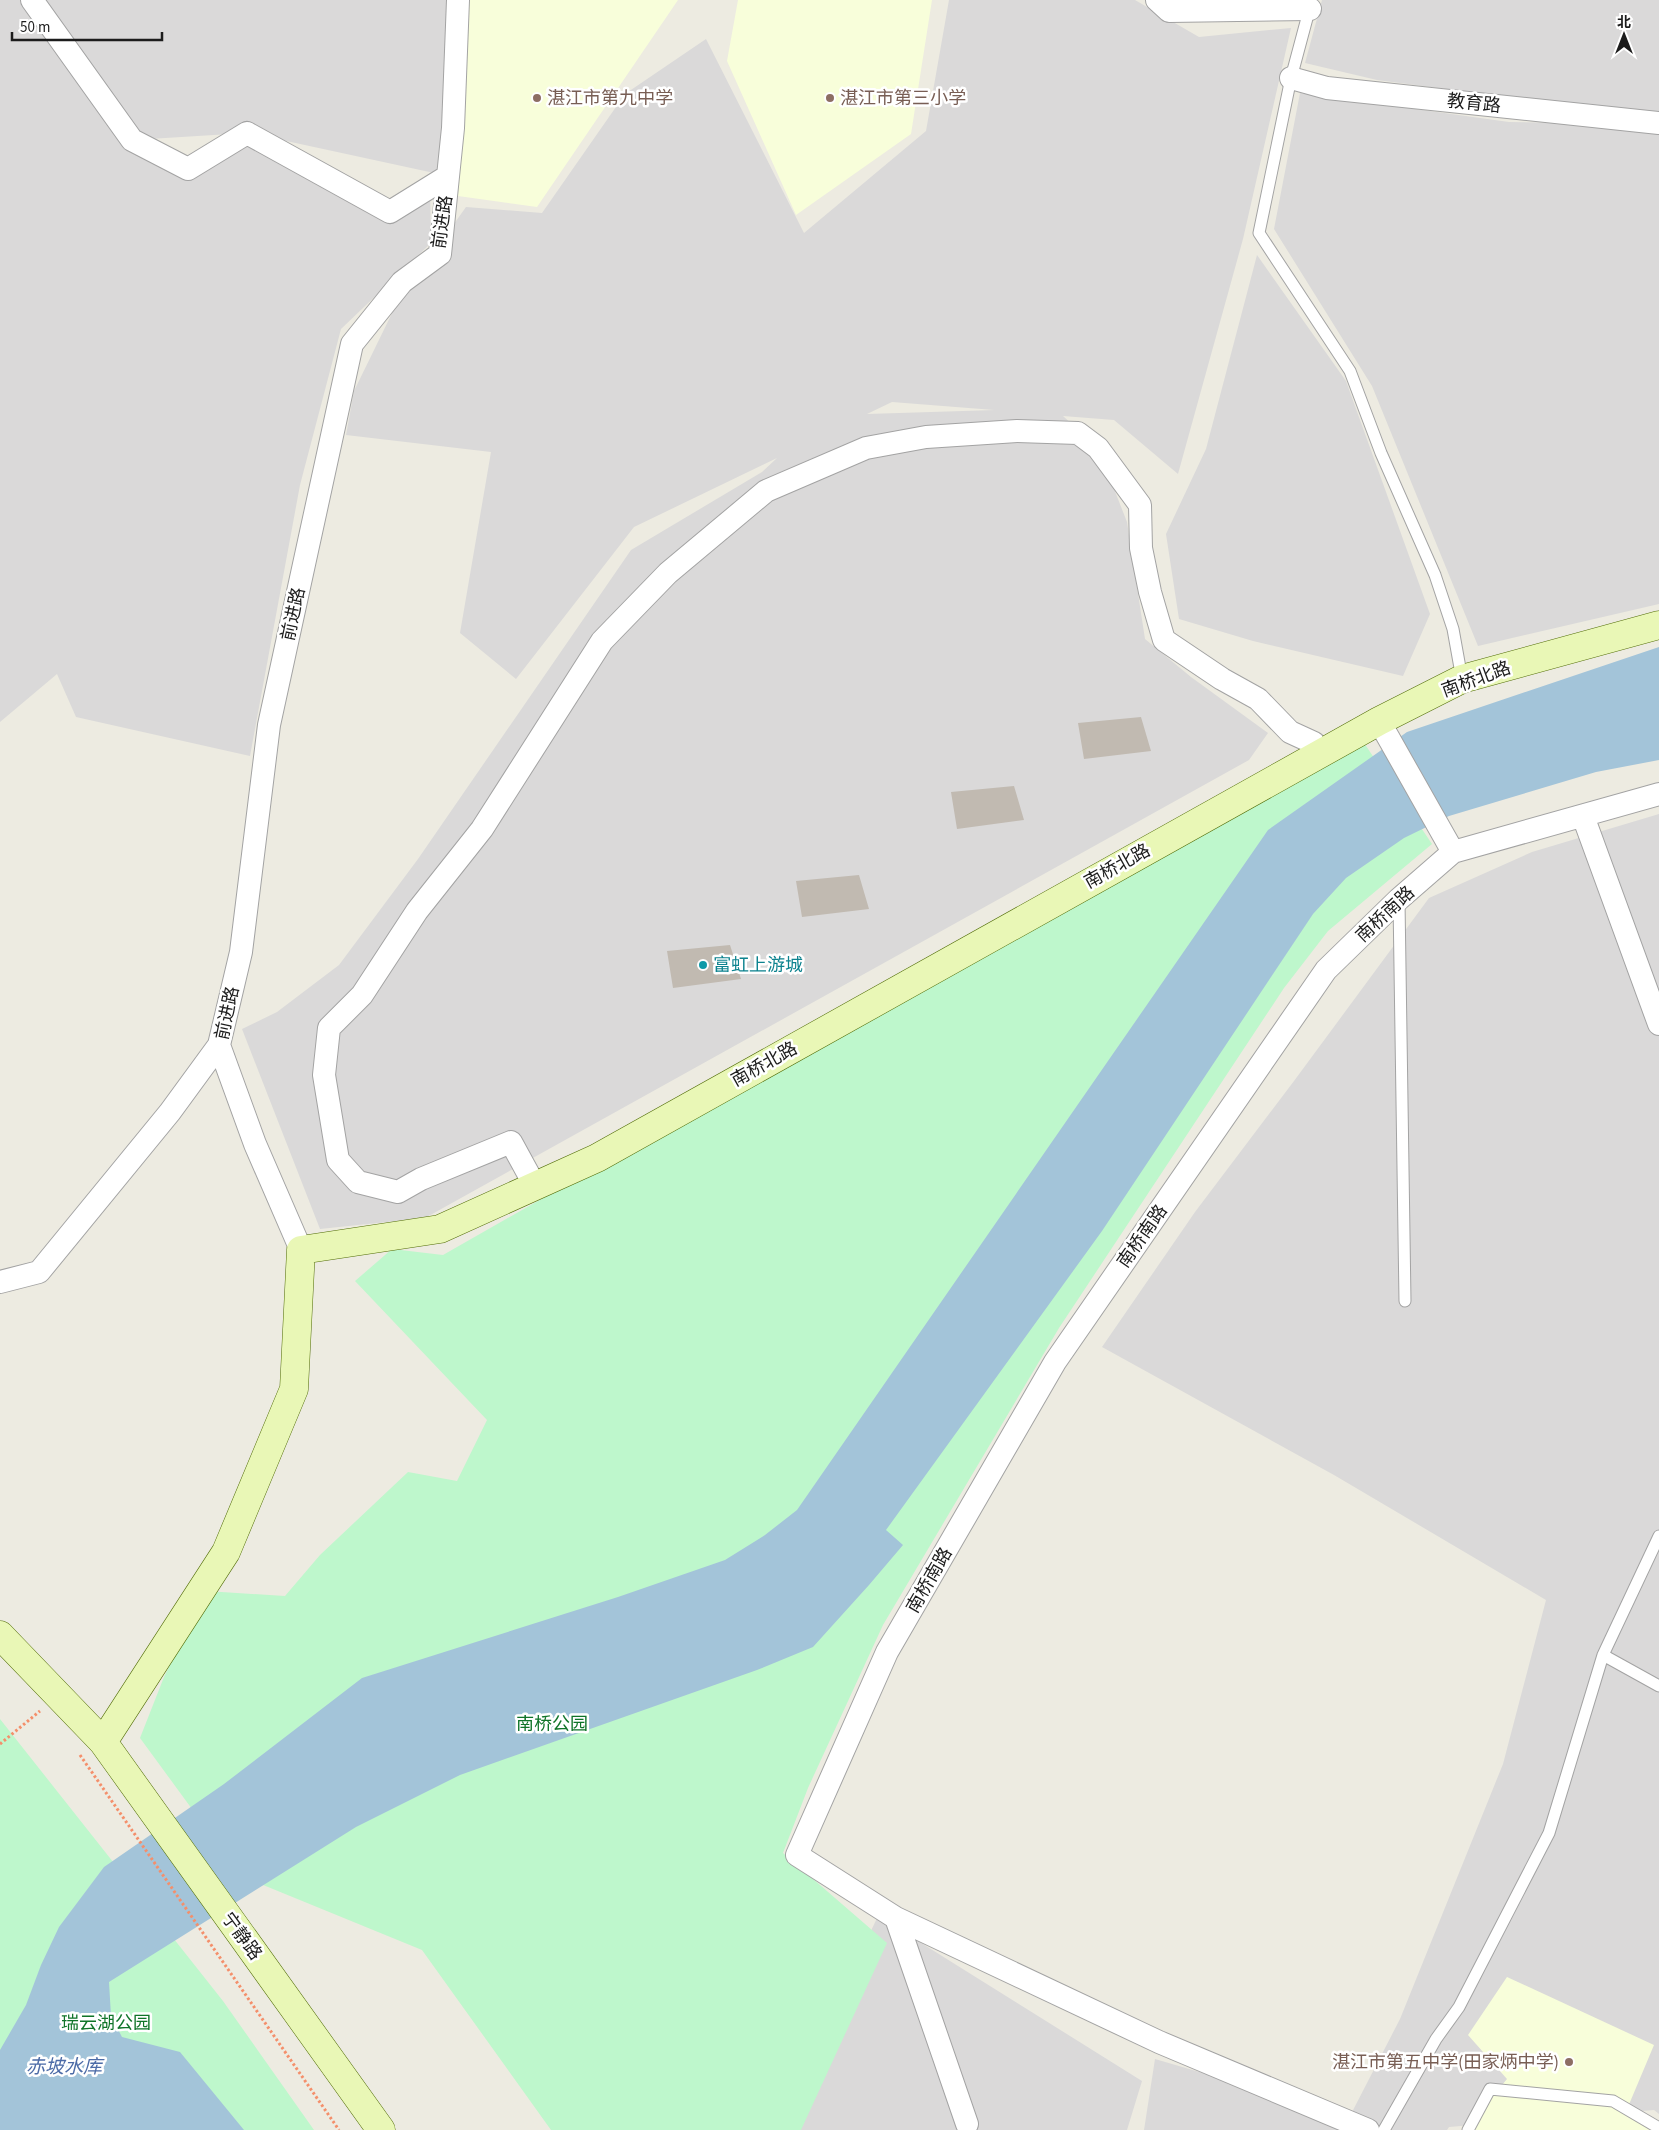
<svg xmlns="http://www.w3.org/2000/svg" width="1659" height="2130" font-family="'Source Sans 3','Noto Sans SC',sans-serif">
<style>
.residential{fill:#dad9d9;fill-rule:evenodd}
.education{fill:#f8feda}
.park{fill:#bef7cc}
.water{fill:#a3c4d9}
.building{fill:#c1bab1}
.lines{fill:none;stroke-linecap:round;stroke-linejoin:round}
.lane-casing{stroke:#a3a3a3;stroke-width:13}
.street-casing{stroke:#a3a3a3;stroke-width:24}
.secondary-casing{stroke:#526d08;stroke-width:29}
.path{stroke:#f48f6b;stroke-width:3;stroke-dasharray:2.5 2.5;stroke-linecap:butt}
.lane{stroke:#fff;stroke-width:11}
.street{stroke:#fff;stroke-width:22}
.secondary{stroke:#e9f7b6;stroke-width:28}
.education-dot{fill:#8d6e63;stroke:#fff;stroke-width:2}
.culture-dot{fill:#0f9aa8;stroke:#fff;stroke-width:2}
.labels{text-anchor:middle;stroke-width:5;stroke-linejoin:round;paint-order:stroke}
.education-label{font-size:18px;fill:#785e54;stroke:#fff;text-anchor:start}
.street-label{font-size:18px;fill:#1c1c1c;stroke:#fff}
.culture-label{font-size:18px;fill:#0d838f;stroke:#fff;text-anchor:start}
.park-label{font-size:18px;fill:#0f7428;stroke:#fff}
.water-label{font-size:19px;font-style:italic;fill:#4c6ba7;stroke:#fff}
</style>
<rect width="100%" height="100%" fill="#edebe1"/>
<!-- residential -->
<path class="residential" d="M 0,0 L 457,0 L 448,176 L 249,133 L 390,212 L 430,187 L 431,243 L 341,329 L 300,485 L 250,756 L 76,717 L 57,674 L 0,722 ZM 246,133 L 188,169 L 133,140 Z
M 949,0 L 1135,0 L 1199,37 L 1291,28 L 1243,239 L 1178,474 L 1114,420 L 1063,416 L 1098,448 L 1127,522 L 1145,639 L 1191,677 L 1268,733 L 1249,760 L 425,1218 L 320,1229 L 242,1029 L 277,1012 L 339,965 L 418,859 L 631,550 L 762,472 L 777,458 L 634,527 L 516,679 L 460,633 L 491,452 L 346,435 L 354,391 L 396,305 L 466,207 L 542,213 L 625,94 L 706,39 L 804,233 L 926,131 ZM 892,402 L 994,410 L 995,410 L 867,414 Z
M 1322,0 L 1659,0 L 1659,117 L 1377,80 L 1305,63 Z
M 1300,93 L 1509,122 L 1659,124 L 1659,604 L 1478,646 L 1372,386 L 1274,229 Z
M 1257,255 L 1346,381 L 1430,614 L 1403,676 L 1253,641 L 1179,619 L 1166,534 L 1206,449 Z
M 1659,814 L 1659,2114 L 1654,2110 L 1449,2127 L 1447,2130 L 1144,2130 L 1155,2059 L 1350,2116 L 1400,2019 L 1503,1764 L 1546,1600 L 1334,1475 L 1102,1347 L 1195,1212 L 1294,1081 L 1429,898 L 1532,852 Z
M 878,1916 L 1142,2081 L 1127,2130 L 781,2130 L 789,2104 Z"/>
<!-- education -->
<path class="education" d="M 469,0 L 678,0 L 537,207 L 458,196 Z
M 738,0 L 932,0 L 911,134 L 796,215 L 727,61 Z
M 1507,1977 L 1654,2045 L 1625,2114 L 1655,2130 L 1465,2130 L 1507,2079 L 1468,2035 Z"/>
<!-- park -->
<path class="park" d="M 1358,734 L 1432,844 L 1328,931 L 1284,988 L 1059,1328 L 883,1625 L 808,1788 L 783,1853 L 887,1943 L 801,2130 L 551,2130 L 422,1950 L 241,1876 L 140,1738 L 164,1677 L 206,1591 L 285,1596 L 320,1555 L 408,1472 L 457,1481 L 487,1420 L 355,1281 L 392,1249 L 443,1255 Z
M 0,1719 L 223,2001 L 314,2130 L 0,2130 Z"/>
<!-- water -->
<path class="water" d="M 1659,647 L 1659,760 L 1596,772 L 1449,816 L 1404,838 L 1346,878 L 1313,914 L 1102,1231 L 886,1530 L 903,1545 L 869,1585 L 813,1647 L 757,1670 L 460,1775 L 356,1827 L 109,1982 L 111,2016 L 122,2037 L 180,2052 L 244,2130 L 0,2130 L 0,2050 L 26,2005 L 41,1965 L 59,1927 L 104,1867 L 224,1784 L 362,1678 L 618,1597 L 725,1560 L 765,1535 L 797,1510 L 1268,830 L 1407,732 Z"/>
<!-- building -->
<path class="building" d="M 1141,717 L 1151,751 L 1084,759 L 1078,723 Z
M 1014,786 L 1024,820 L 957,829 L 951,792 Z
M 859,875 L 869,909 L 802,917 L 796,881 Z
M 730,945 L 741,979 L 673,988 L 667,951 Z"/>
<g class="lines">
<!-- lane casing -->
<g class="lane-casing">
<path id="lane" d="M 1310,7 L 1291,78 L 1259,233 L 1350,371 L 1381,453 L 1435,575 L 1453,629 L 1462,679
M 1399,901 L 1405,1301
M 1603,1655 L 1659,1686
M 1384,2130 L 1436,2039 L 1459,2007 L 1549,1833 L 1603,1655 L 1659,1536
M 1468,2130 L 1490,2089 L 1613,2101 L 1659,2128"/>
</g>
<!-- street casing -->
<g class="street-casing">
<path id="street" d="M 32,0 L 132,140 L 188,169 L 247,133 L 390,212 L 448,176
M 1157,0 L 1169,11 L 1310,9
M 1291,78 L 1327,88 L 1659,123
M 1379,721 L 1453,852
M 1583,816 L 1659,1024
M 535,1186 L 511,1142 L 421,1179 L 398,1192 L 358,1182 L 338,1160 L 324,1075 L 329,1028 L 362,995 L 417,911 L 482,829 L 602,641 L 668,573 L 766,491 L 866,448 L 926,437 L 1017,431 L 1078,433 L 1098,448 L 1140,505 L 1141,548 L 1150,592 L 1164,640 L 1222,679 L 1258,699 L 1290,732 L 1314,743
M 301,1250 L 255,1144 L 219,1045 L 241,952 L 269,725 L 352,344 L 402,282 L 440,254 L 453,128 L 458,0
M 0,1282 L 39,1272 L 170,1112 L 219,1045
M 896,1918 L 1159,2042 L 1368,2130
M 967,2124 L 896,1918 L 797,1855 L 887,1652 L 1055,1362 L 1326,970 L 1399,899 L 1453,852 L 1659,794"/>
</g>
<!-- secondary casing -->
<g class="secondary-casing">
<path id="secondary" d="M 0,1635 L 103,1742 L 226,1552 L 294,1389 L 301,1250 L 440,1229 L 597,1158 L 1379,721 L 1462,679 L 1659,625
M 103,1742 L 381,2130"/>
</g>
<!-- path -->
<path class="path" d="M 0,1744 L 40,1711
M 80,1755 L 339,2130"/>
<!-- lane -->
<use href="#lane" class="lane"/>
<!-- street -->
<use href="#street" class="street"/>
<!-- secondary -->
<use href="#secondary" class="secondary"/>
</g>
<!-- markers -->
<g class="education-dot">
<circle cx="537" cy="98" r="5"/>
<circle cx="830" cy="98" r="5"/>
<circle cx="1569" cy="2062" r="5"/>
</g>
<circle class="culture-dot" cx="703" cy="965" r="5"/>
<g class="labels">
<!-- education labels -->
<g class="education-label">
<text x="547" y="104">湛江市第九中学</text>
<text x="840" y="104">湛江市第三小学</text>
<text x="1559" y="2068" text-anchor="end">湛江市第五中学(田家炳中学)</text>
</g>
<!-- street labels -->
<g class="street-label">
<text transform="translate(1474 103) rotate(6)" y="6">教育路</text>
<text transform="translate(442 222) rotate(-82)" y="6">前进路</text>
<text transform="translate(293 614) rotate(-78)" y="6">前进路</text>
<text transform="translate(1476 679) rotate(-20)" y="6">南桥北路</text>
<text transform="translate(1117 866) rotate(-29)" y="6">南桥北路</text>
<text transform="translate(1385 914) rotate(-43)" y="6">南桥南路</text>
<text transform="translate(227 1013) rotate(-78)" y="6">前进路</text>
<text transform="translate(764 1064) rotate(-29)" y="6">南桥北路</text>
<text transform="translate(1142 1236) rotate(-55)" y="6">南桥南路</text>
<text transform="translate(929 1580) rotate(-60)" y="6">南桥南路</text>
<text transform="translate(242 1936) rotate(54)" y="6">宁静路</text>
</g>
<!-- culture labels -->
<g class="culture-label">
<text x="713" y="971">富虹上游城</text>
</g>
<!-- park labels -->
<g class="park-label">
<text x="552" y="1730">南桥公园</text>
<text x="106" y="2029">瑞云湖公园</text>
</g>
<!-- water labels -->
<g class="water-label">
<text x="64" y="2073">赤坡水库</text>
</g>
</g>
<!-- north arrow -->
<g transform="translate(1624 35)" stroke="#ffffff" stroke-width="4" paint-order="stroke">
<path d="M0-4L9 19L0 12L-9 19Z" fill="#1c1c1c"/>
<text y="-8" font-size="14" font-weight="bold" text-anchor="middle" fill="#1c1c1c">北</text>
</g>
<!-- scale -->
<path d="M12 32v8h150v-8" fill="none" stroke="#1c1c1c" stroke-width="2.5"/>
<text x="20" y="32" font-size="15" fill="#1c1c1c" stroke="#ffffff" stroke-width="4" paint-order="stroke">50 m</text>
</svg>
